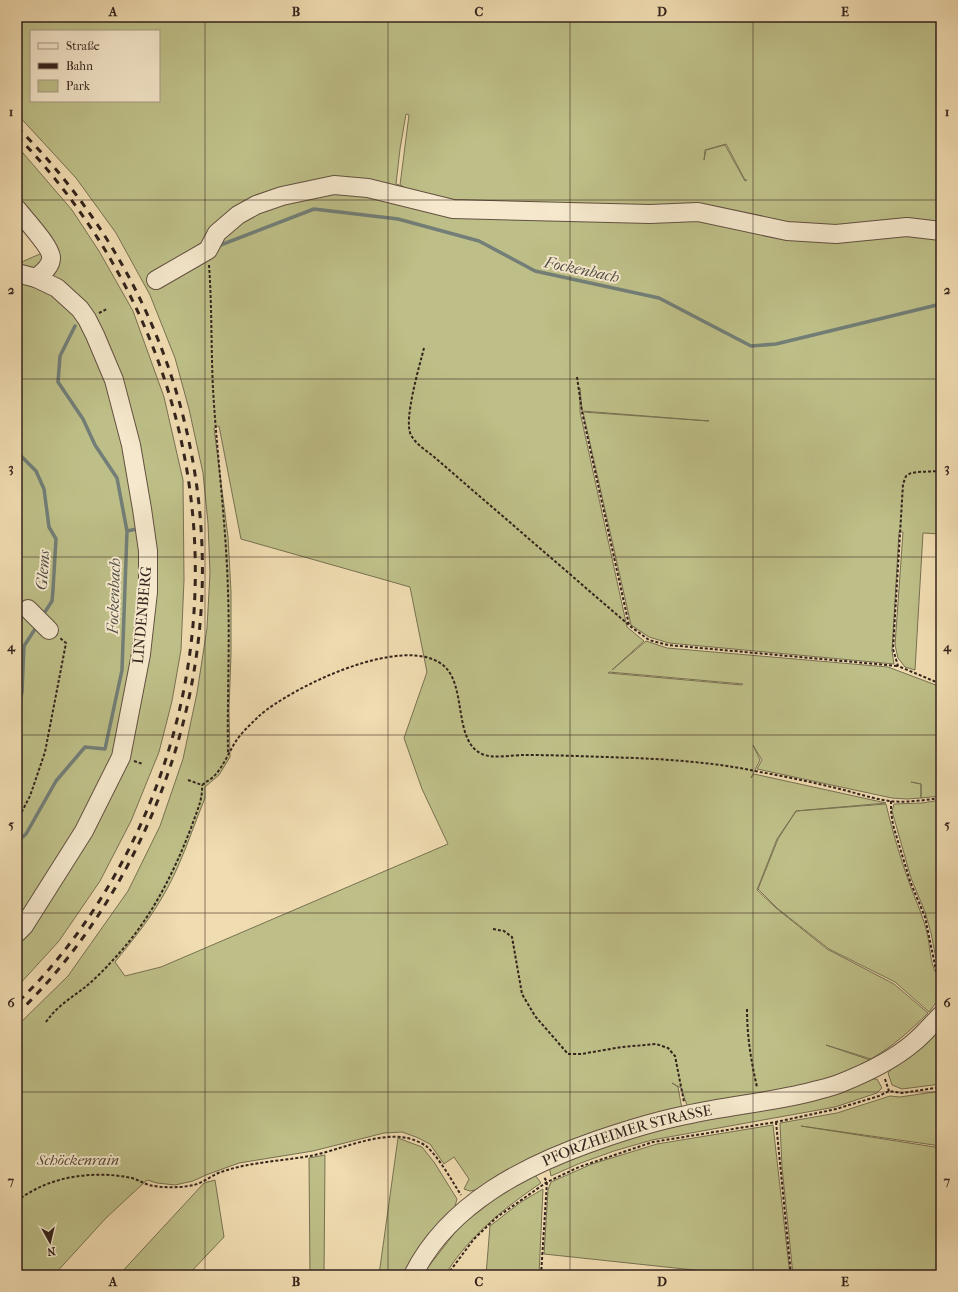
<svg xmlns="http://www.w3.org/2000/svg" width="958" height="1292" font-family="'IM FELL French Canon',serif">
<style>
.green{fill:#bebf88;stroke:#787152;fill-rule:evenodd}
.lines{fill:none;stroke-linecap:round;stroke-linejoin:round}
.stream{stroke:#727e77;stroke-width:3.5}
.minor-casing{stroke:#625141;stroke-width:20}
.path{stroke:#33231c;stroke-width:2;stroke-dasharray:3 2;stroke-linecap:butt}
.minor{stroke:#f5e8cc;stroke-width:18}
.rail{stroke:#33231c;stroke-width:3;stroke-dasharray:7 7;stroke-linecap:butt}
.grid{fill:none;stroke:#33231c;stroke-width:1;stroke-opacity:0.55}
.labels{text-anchor:middle;stroke-width:4;stroke-linejoin:round;paint-order:stroke}
.street-label{font-size:15px;fill:#33231c;stroke:#f5e8cc}
.park-label{font-size:15px;font-style:italic;fill:#564a37;stroke:#f5e8cc}
.water-label{font-size:16px;font-style:italic;fill:#525049;stroke:#f5e8cc}
.neatline{fill:none;stroke:#33231c;stroke-width:1.5}
.grid-label{font-size:13px;text-anchor:middle;font-weight:bold;fill:#33231c}
</style>
<rect width="100%" height="100%" fill="#f0dcb1"/>
<filter id="stains"><feTurbulence type="fractalNoise" baseFrequency=".005" numOctaves="4"/><feColorMatrix values="0 0 0 0 .2 0 0 0 0 .09 0 0 0 0 .02 0 0 0 .5 -.17"/></filter>
<radialGradient id="worn" r=".72"><stop offset=".6" stop-color="#630" stop-opacity="0"/><stop offset="1" stop-color="#630" stop-opacity=".3"/></radialGradient>
<!-- green -->
<path class="green" d="M 17,17 L 941,17 L 941,534 L 923,533 L 915,670 L 905,667 L 898,658 L 895,645 L 903,532 L 899,532 L 892,651 L 894,664 L 669,643 L 649,637 L 631,625 L 583,412 L 709,421 L 582,411 L 580,388 L 580,412 L 627,627 L 644,641 L 612,670 L 646,641 L 667,648 L 888,667 L 941,687 L 941,796 L 921,798 L 921,784 L 911,782 L 921,784 L 921,798 L 907,799 L 892,798 L 757,769 L 762,760 L 753,745 L 760,760 L 751,778 L 754,774 L 886,803 L 796,811 L 777,839 L 757,890 L 776,908 L 827,949 L 894,984 L 928,1013 C 910,1031 893,1046 871,1059 L 826,1045 L 870,1060 L 843,1073 L 816,1082 L 784,1089 L 688,1108 L 681,1088 L 672,1083 L 678,1087 L 682,1109 L 513,1169 L 475,1190 L 470,1191 L 464,1189 L 469,1179 L 454,1157 L 444,1164 L 430,1144 L 416,1137 L 402,1132 L 384,1133 L 313,1151 L 239,1163 L 206,1175 L 193,1181 L 175,1185 L 157,1183 L 147,1180 L 106,1218 L 54,1275 L 17,1275 L 17,1026 L 68,976 L 128,891 L 160,826 L 183,759 L 197,693 L 207,628 L 210,573 L 208,523 L 203,473 L 189,409 L 175,358 L 150,295 L 116,233 L 76,178 L 17,114 ZM 31,31 L 159,31 L 159,101 L 31,101 ZM 406,114 L 409,115 L 400,185 L 404,187 L 396,184 L 400,149 ZM 726,144 L 745,180 L 747,180 L 745,181 L 725,145 L 706,150 L 704,160 L 705,150 ZM 219,426 L 241,539 L 410,587 L 427,672 L 404,738 L 422,789 L 448,844 L 161,967 L 125,976 L 115,962 C 131,942 147,923 160,901 C 180,869 191,832 205,798 L 205,787 L 219,775 L 230,757 L 229,710 L 231,654 L 231,592 L 228,537 L 214,428 ZM 608,673 L 609,672 L 743,684 L 742,685 Z
M 17,146 L 72,210 L 99,251 L 133,311 L 164,397 L 183,480 L 184,580 L 181,650 L 172,701 L 159,752 L 131,821 L 100,881 L 59,941 L 17,987 L 17,264 L 49,250 L 17,209 Z
M 941,623 L 941,679 L 936,677 Z
M 941,800 L 941,973 L 938,969 L 931,933 L 925,912 L 911,878 L 892,811 L 894,804 L 922,803 Z
M 886,804 C 893,834 902,864 913,893 C 918,906 924,919 927,933 C 931,948 929,968 941,980 L 941,996 L 929,1012 L 895,982 L 829,949 L 777,908 L 758,889 L 778,839 L 796,811 Z
M 941,1027 L 941,1084 L 902,1089 L 892,1085 L 888,1073 L 895,1065 Z
M 871,1079 L 877,1079 L 882,1088 L 877,1093 L 835,1107 L 652,1140 L 614,1151 L 578,1164 L 551,1176 L 549,1166 L 612,1144 L 666,1127 Z
M 941,1091 L 941,1146 L 801,1126 L 941,1148 L 941,1275 L 793,1275 L 782,1167 L 780,1123 L 837,1113 L 890,1096 L 900,1097 Z
M 773,1125 L 790,1275 L 741,1275 L 544,1254 L 548,1190 L 551,1182 L 592,1164 L 657,1144 Z
M 398,1138 L 422,1147 L 434,1162 L 457,1199 L 454,1210 L 404,1275 L 379,1275 Z
M 325,1155 L 324,1275 L 310,1275 L 309,1158 Z
M 535,1175 L 541,1183 C 504,1208 469,1236 445,1275 L 422,1275 L 460,1226 L 509,1188 Z
M 215,1180 L 224,1237 L 188,1275 L 119,1275 L 204,1183 Z
M 543,1189 L 539,1275 L 486,1275 L 490,1226 L 521,1202 Z"/>
<g class="lines">
<!-- stream -->
<path class="stream" d="M 218,246 L 314,209 L 398,219 L 479,241 L 535,271 L 659,298 L 751,346 L 776,344 L 941,304
M 17,452 L 36,471 L 44,489 L 49,527 L 56,539 L 53,590 L 52,601 L 43,615
M 127,531 L 137,529
M 17,716 L 22,692 L 24,646 L 37,626
M 17,842 L 26,834 L 56,781 L 85,747 L 105,749 L 122,670 L 127,531 L 117,478 L 95,445 L 83,419 L 58,382 L 60,356 L 75,326"/>
<!-- minor casing -->
<g class="minor-casing">
<g id="minor">
<path d="M 17,209 C 24,218 52,248 51,258 C 51,267 42,273 36,278"/>
<path d="M 17,273 L 36,278 L 57,288 L 80,309 L 87,319 L 95,335 L 114,380 L 131,445 L 142,509 L 148,551 L 148,592 L 141,654 L 121,757 L 84,831 L 24,926 L 17,933"/>
<path d="M 156,280 L 208,250 L 217,233 L 238,215 L 256,205 L 282,196 L 334,185 L 368,188 L 453,209 L 650,214 L 698,212 L 787,231 L 836,234 L 907,227 L 941,231"/>
<path d="M 28,609 L 49,630"/>
<path id="s1" d="M 413,1275 C 449,1203 526,1165 598,1140 C 627,1130 656,1121 686,1115 C 730,1105 775,1102 818,1090 C 826,1088 834,1086 841,1083 C 866,1073 893,1060 913,1043 C 923,1035 932,1024 941,1015"/>
</g>
</g>
<!-- path -->
<path class="path" d="M 209,265 C 212,306 211,348 213,389 C 217,456 226,523 228,591 C 230,645 227,700 228,754
M 99,313 L 107,309
M 424,348 C 420,364 403,421 411,435 C 416,444 425,450 433,456 L 630,626 L 649,640 L 668,645 L 898,666
M 577,377 L 582,412 L 629,625
M 941,471 L 918,472 L 911,473 L 906,476 L 903,484 L 893,649 L 898,666 L 941,684
M 17,586 L 22,595
M 134,761 L 143,764
M 188,780 L 202,785 C 207,781 212,779 216,774 C 224,765 229,752 236,741 C 242,732 251,724 259,716 C 292,687 405,632 444,666 C 467,686 453,741 482,754 C 492,759 513,755 525,755 C 562,755 599,757 636,758 C 677,760 719,763 760,772 C 788,777 816,783 844,790 C 859,794 874,799 890,801 C 906,803 925,800 941,798
M 891,801 L 891,811 L 893,825 L 910,881 L 925,917 L 936,970 L 941,977
M 17,821 L 30,796 L 45,752 L 66,643 L 60,638
M 493,929 L 504,931 L 512,937 L 522,994 L 535,1016 L 568,1054 L 581,1054 L 622,1047 L 656,1044 L 668,1048 L 675,1056 L 684,1102
M 747,1009 C 747,1036 751,1061 757,1087
M 46,1022 C 56,1007 71,998 84,988 C 94,980 104,970 113,960 C 149,922 172,877 191,828 C 196,813 203,800 202,785
M 885,1079 L 889,1091
M 776,1122 L 791,1275
M 17,1201 C 49,1176 93,1170 132,1178 C 138,1180 143,1183 149,1185 C 162,1188 180,1188 194,1185 C 205,1182 213,1174 224,1171 C 251,1162 282,1161 310,1156 C 340,1150 377,1132 407,1138 C 413,1139 422,1143 426,1146 C 439,1157 452,1181 461,1195
M 447,1275 L 474,1239 L 497,1217 L 547,1182 L 579,1167 L 653,1142 L 776,1122 L 836,1109 L 879,1096 L 889,1091 L 902,1093 L 941,1087
M 541,1275 L 547,1182 L 544,1177"/>
<!-- minor -->
<use href="#minor" class="minor"/>
<!-- rail -->
<path class="rail" d="M 17,127 C 208,317 257,603 138,845 C 108,907 67,966 17,1014
M 17,136 C 202,327 249,609 130,847 C 101,904 63,959 17,1003"/>
</g>
<!-- grid -->
<path class="grid" d="M 205,17 L 205,1275M 388,17 L 388,1275M 570,17 L 570,1275M 753,17 L 753,1275M 17,200 L 941,200M 17,379 L 941,379M 17,557 L 941,557M 17,735 L 941,735M 17,913 L 941,913M 17,1092 L 941,1092"/>
<g class="labels">
<!-- street labels -->
<g class="street-label">
<text transform="translate(142 615) rotate(-85)" y="5">LINDENBERG</text>
<text dy="5" stroke="none"><textPath href="#s1" startOffset="264">PFORZHEIMER STRASSE</textPath></text>
</g>
<!-- park labels -->
<g class="park-label">
<text x="78" y="1165">Schöckenrain</text>
</g>
<!-- water labels -->
<g class="water-label">
<text transform="translate(582 269) rotate(12)" y="6">Fockenbach</text>
<text transform="translate(42 570) rotate(-86)" y="6">Glems</text>
<text transform="translate(113 596) rotate(-88)" y="6">Fockenbach</text>
</g>
</g>
<!-- margin -->
<rect width="958" height="1292" fill="none" stroke="#f0dcb1" stroke-width="44"/>
<!-- legend -->
<rect x="30" y="30" width="130" height="72" fill="#f5e8cc" stroke="#a79986"/>
<rect x="38" y="43" width="20" height="6" fill="#f5e8cc" stroke="#a79986"/>
<text x="66" y="50" font-size="12" fill="#33231c">Straße</text>
<rect x="38" y="63" width="20" height="6" fill="#33231c" stroke="#a79986"/>
<text x="66" y="70" font-size="12" fill="#33231c">Bahn</text>
<rect x="38" y="80" width="20" height="12" fill="#bebf88" stroke="#a79986"/>
<text x="66" y="90" font-size="12" fill="#33231c">Park</text>
<!-- north arrow -->
<g transform="translate(50 1242) rotate(172)" stroke="#f5e8cc" stroke-width="3" paint-order="stroke">
<path d="M0-3L7 15L0 10L-7 15Z" fill="#33231c"/>
<text y="-6" font-size="11" font-weight="bold" text-anchor="middle" fill="#33231c">N</text>
</g>
<rect x="22" y="22" width="914" height="1248" class="neatline"/>
<g class="grid-label">
<text x="113" y="16">A</text>
<text x="296" y="16">B</text>
<text x="479" y="16">C</text>
<text x="662" y="16">D</text>
<text x="845" y="16">E</text>
<text x="11" y="116">1</text>
<text x="947" y="116">1</text>
<text x="11" y="294">2</text>
<text x="947" y="294">2</text>
<text x="11" y="472">3</text>
<text x="947" y="472">3</text>
<text x="11" y="651">4</text>
<text x="947" y="651">4</text>
<text x="11" y="829">5</text>
<text x="947" y="829">5</text>
<text x="11" y="1007">6</text>
<text x="947" y="1007">6</text>
<text x="11" y="1185">7</text>
<text x="947" y="1185">7</text>
<text x="113" y="1286">A</text>
<text x="296" y="1286">B</text>
<text x="479" y="1286">C</text>
<text x="662" y="1286">D</text>
<text x="845" y="1286">E</text>
</g>
<rect width="100%" height="100%" filter="url(#stains)"/>
<rect width="100%" height="100%" fill="url(#worn)"/>
</svg>
